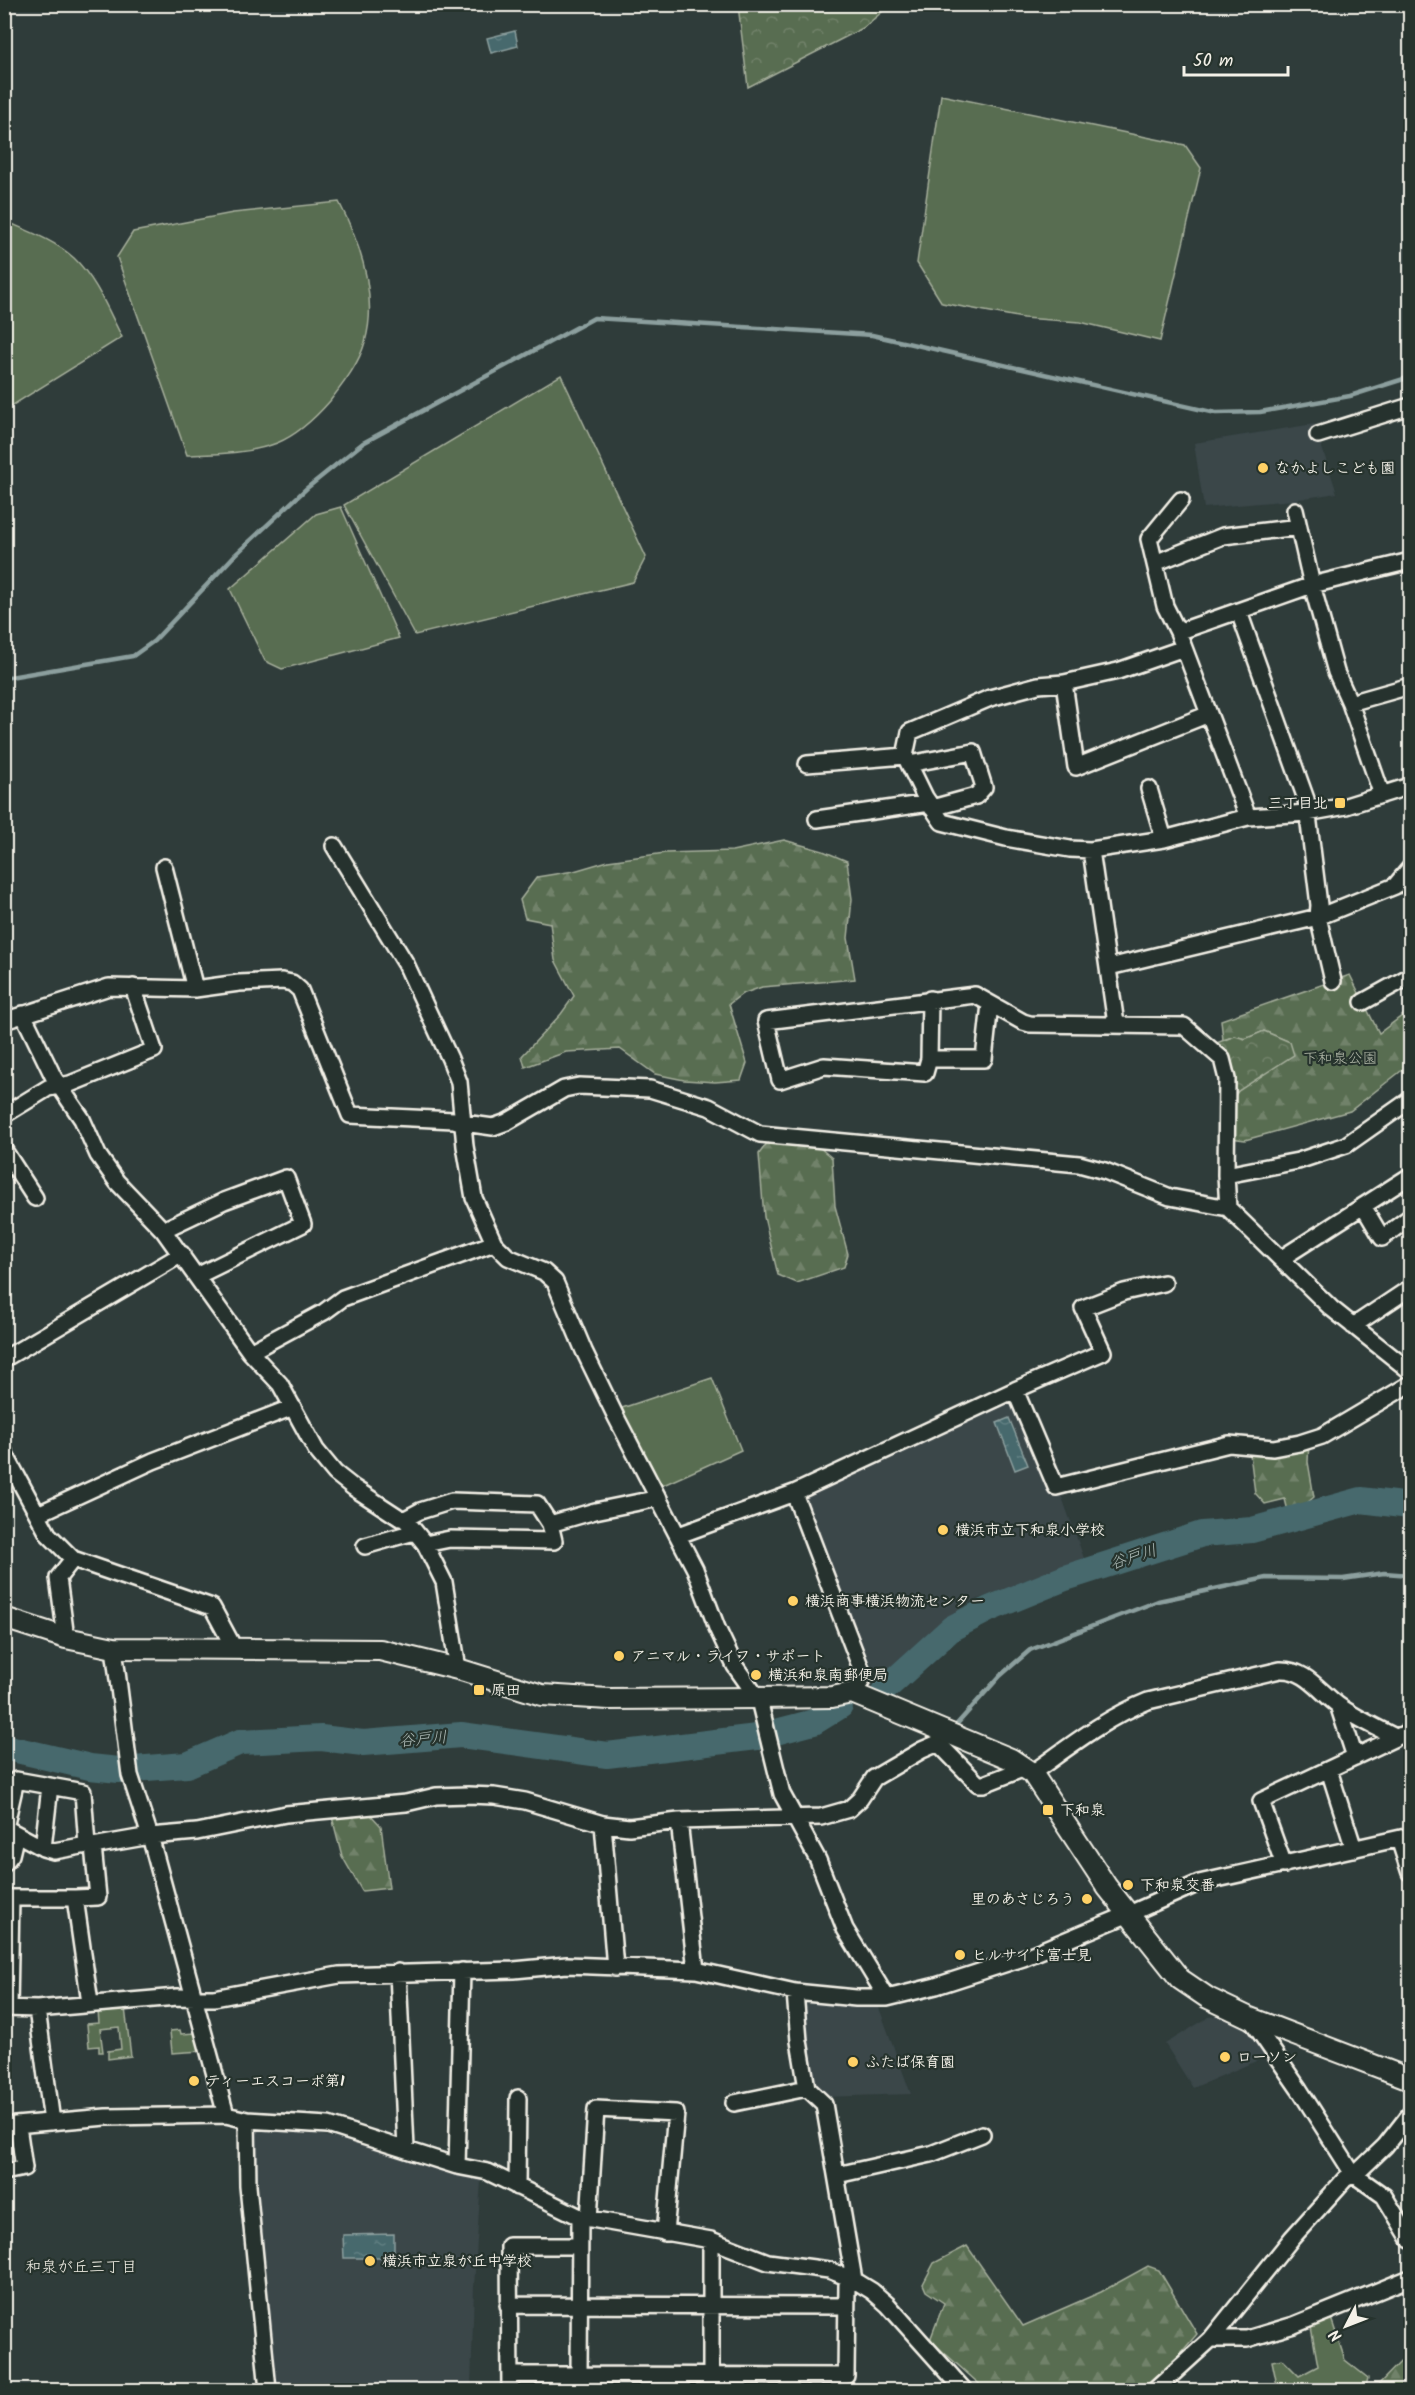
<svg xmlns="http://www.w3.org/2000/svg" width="1415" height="2395" font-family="Kalam,'Klee One',sans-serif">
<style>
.built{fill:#3a4649}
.green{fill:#596d51;stroke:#a6af9c;stroke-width:1.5}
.forest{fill:url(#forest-firs);stroke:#a6af9c;stroke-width:1.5}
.park{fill:url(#park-crowns);stroke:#a6af9c;stroke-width:1.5}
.water{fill:url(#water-ripples);stroke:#8c9f9e;stroke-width:1.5}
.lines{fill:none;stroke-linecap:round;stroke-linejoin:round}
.stream{stroke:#8c9f9e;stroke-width:4.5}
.river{stroke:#46696d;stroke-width:26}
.minor-casing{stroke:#f4f1e8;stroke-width:20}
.tertiary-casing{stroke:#f4f1e8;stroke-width:24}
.minor{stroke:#26332d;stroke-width:15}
.tertiary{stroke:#26332d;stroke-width:20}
.poi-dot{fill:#ffd166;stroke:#26332d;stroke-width:2}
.labels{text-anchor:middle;stroke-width:4.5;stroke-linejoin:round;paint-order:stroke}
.poi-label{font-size:15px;font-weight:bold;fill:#f4f1e8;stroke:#26332d;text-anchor:start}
.park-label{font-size:15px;fill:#b6bcac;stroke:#26332d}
.water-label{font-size:16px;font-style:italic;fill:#aebbb7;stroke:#26332d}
.neighbourhood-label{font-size:16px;fill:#f4f1e8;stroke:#26332d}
</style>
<defs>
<pattern id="forest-firs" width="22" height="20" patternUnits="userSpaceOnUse" patternTransform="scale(1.5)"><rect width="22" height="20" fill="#596d51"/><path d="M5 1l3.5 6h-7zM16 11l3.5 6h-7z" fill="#71826a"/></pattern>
<pattern id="park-crowns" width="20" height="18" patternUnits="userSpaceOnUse" patternTransform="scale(1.5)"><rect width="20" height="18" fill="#596d51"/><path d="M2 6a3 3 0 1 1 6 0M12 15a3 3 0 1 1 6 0" fill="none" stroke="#71826a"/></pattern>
<pattern id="water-ripples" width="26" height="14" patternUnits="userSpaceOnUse" patternTransform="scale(1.5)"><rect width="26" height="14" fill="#46696d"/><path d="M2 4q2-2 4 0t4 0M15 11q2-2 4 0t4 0" fill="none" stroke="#617f82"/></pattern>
</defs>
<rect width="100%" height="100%" fill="#2f3c3a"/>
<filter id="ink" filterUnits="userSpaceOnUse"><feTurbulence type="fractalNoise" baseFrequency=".0167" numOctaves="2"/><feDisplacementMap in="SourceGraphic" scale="12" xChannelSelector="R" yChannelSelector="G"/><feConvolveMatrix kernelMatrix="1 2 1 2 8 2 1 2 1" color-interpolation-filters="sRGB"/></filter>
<g filter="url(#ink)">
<!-- built -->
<path class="built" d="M 1314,424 L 1337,493 L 1293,500 L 1204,508 L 1194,443 Z
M 1011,1398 L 1059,1489 L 1084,1558 L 968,1603 L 890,1672 L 872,1666 L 849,1622 L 802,1501 L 810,1487 Z
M 807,1996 L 858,2002 L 859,2006 L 878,2005 L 911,2094 L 825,2097 L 810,2081 L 801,2000 Z
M 1225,2015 L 1245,2027 L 1268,2056 L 1193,2088 L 1165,2044 L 1209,2017 Z
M 255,2125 L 316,2134 L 388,2150 L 481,2180 L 474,2287 L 471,2390 L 274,2390 L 258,2185 Z"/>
<!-- green -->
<path class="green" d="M 941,95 L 1185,145 L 1201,168 L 1160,341 L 1080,322 L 1023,318 L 942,303 L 917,263 Z
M 339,202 C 360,243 378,296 365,342 C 359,364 343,384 330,401 C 316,417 297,435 277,443 C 248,454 217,454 187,455 L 117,257 L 133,232 L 233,213 Z
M 5,221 C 28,231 54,240 74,258 C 96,279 108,310 122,337 L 5,410 Z
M 561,375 L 646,557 L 633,582 L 415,635 L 344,505 Z
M 341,507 L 399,638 L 282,669 L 265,661 L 230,589 L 316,514 Z
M 712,1378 L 741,1450 L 659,1487 L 619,1409 Z
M 125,2008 L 131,2056 L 108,2059 L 108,2051 L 121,2049 L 119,2027 L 100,2029 L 103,2052 L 99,2052 L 99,2046 L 89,2047 L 87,2024 L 99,2023 L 98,2011 Z
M 180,2030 L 181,2034 L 196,2033 L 201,2051 L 172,2053 L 170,2031 Z
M 1331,2318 L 1345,2360 L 1368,2378 L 1365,2390 L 1278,2390 L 1272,2361 L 1282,2359 L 1299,2376 L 1318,2366 L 1311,2327 Z"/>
<!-- forest -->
<path class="forest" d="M 784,840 L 823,851 L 847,861 L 852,899 L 848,938 L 855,979 L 762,987 L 742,994 L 729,1004 L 747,1063 L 741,1080 L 715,1082 L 684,1080 L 655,1074 L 620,1049 L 566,1052 L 525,1067 L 522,1056 L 561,1014 L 574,996 L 555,960 L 550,923 L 525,918 L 520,900 L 537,877 L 574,871 L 608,861 L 665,853 L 732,851 Z
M 1350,975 L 1379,1033 L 1410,1010 L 1410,1064 L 1350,1111 L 1245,1140 L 1231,1138 L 1232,1100 L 1238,1091 L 1259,1076 L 1290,1042 L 1264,1031 L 1245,1039 L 1235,1036 L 1223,1040 L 1221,1020 Z
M 767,1143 L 820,1148 L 832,1158 L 835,1206 L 848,1254 L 844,1267 L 797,1283 L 778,1275 L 764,1217 L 759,1154 Z
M 1309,1440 L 1308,1462 L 1314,1497 L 1301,1508 L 1297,1518 L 1290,1519 L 1285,1499 L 1265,1504 L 1255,1493 L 1249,1446 Z
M 370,1814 L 381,1826 L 389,1888 L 362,1891 L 342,1856 L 332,1817 Z
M 967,2246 L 1023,2326 L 1101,2292 L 1148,2266 L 1159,2270 L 1197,2334 L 1169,2367 L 1144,2390 L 986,2390 L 930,2340 L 944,2303 L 926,2291 L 923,2284 L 934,2263 Z
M 1410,2352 L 1410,2390 L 1373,2390 Z"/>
<!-- park -->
<path class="park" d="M 738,5 L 738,4 L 890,5 L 863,28 L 748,87 Z
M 1264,1031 L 1290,1042 L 1294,1055 L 1238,1091 L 1232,1100 L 1214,1044 L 1235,1036 L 1245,1039 Z"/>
<!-- water -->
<path class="water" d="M 515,31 L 518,46 L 491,53 L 487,38 Z
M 1009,1418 L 1028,1465 L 1015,1470 L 997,1423 Z
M 394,2234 L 394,2258 L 344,2258 L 343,2235 Z"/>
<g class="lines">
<!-- stream -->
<path class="stream" d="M 4,678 L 133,656 L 154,641 L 234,556 L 307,488 L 363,443 L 594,318 L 872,335 L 1216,413 L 1260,412 L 1350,396 L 1410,377
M 957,1724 L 1000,1676 L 1030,1650 L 1158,1601 L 1266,1578 L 1343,1579 L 1384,1573 L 1410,1575
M 685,1814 L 706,1813"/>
<!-- river -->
<path class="river" d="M 885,1689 L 952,1628 L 989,1609 L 1065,1578 L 1202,1534 L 1252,1530 L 1361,1500 L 1410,1506
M 4,1747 L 90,1767 L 119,1770 L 187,1765 L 240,1742 L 321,1738 L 363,1743 L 461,1735 L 607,1755 L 757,1737 L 814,1722 L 840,1706"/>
<!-- minor casing -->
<g class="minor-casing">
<path id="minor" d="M 1318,435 L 1410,406
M 1181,500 L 1149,539 L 1165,606 L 1178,632 L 1248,817
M 1295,510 L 1312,585 L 1336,672 L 1350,703 L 1382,795
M 1155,563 L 1223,536 L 1299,527
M 1239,612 L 1306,799 L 1319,905 L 1318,917 L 1333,981
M 1178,632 L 1312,585 L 1410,561
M 1184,648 L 1118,671 L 1064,683 L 1038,685 L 990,698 L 910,732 L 905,756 L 925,797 L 942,822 L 1006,838 L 1070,849 L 1091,850 L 1164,839 L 1248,817 L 1307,813 L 1346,806 L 1410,786
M 1064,683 L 1076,767 L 1209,714
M 1350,703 L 1410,686
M 807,764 L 905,756
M 909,764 L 973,752 L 984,787 L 976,796 L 932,808
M 1149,789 L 1164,839
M 817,819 L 929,803
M 334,846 L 406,964 L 450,1059 L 459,1082 L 465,1146 L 474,1198 L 494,1243 L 508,1257 L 544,1272 L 555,1282 L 584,1351 L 616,1417 L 695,1569 L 717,1628 L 735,1666 L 759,1700 L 782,1794 L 818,1860 L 845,1929 L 887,1998
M 1091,850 L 1116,1024
M 164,867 L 195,989
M 1109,967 L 1318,917 L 1395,886 L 1410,868
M 930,999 L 929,1059 L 925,1073 L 824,1066 L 780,1080 L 766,1021 L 975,995 L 1023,1022 L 1030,1024 L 1184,1026 L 1222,1059 L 1227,1079 L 1226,1175 L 1228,1208
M 1363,1002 L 1410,976
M 23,1014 L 54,1078 L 82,1119 L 98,1155 L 117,1182 L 163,1230 L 250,1352 L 280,1384 L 316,1450 L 335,1473 L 354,1488 L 400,1518 L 405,1519 L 425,1544 L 444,1582 L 458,1669
M 4,1021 L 109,987 L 195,989 L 239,983 L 282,981 L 292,983 L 300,990 L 350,1115 L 454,1120 L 464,1123 L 493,1127 L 507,1122 L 564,1089 L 579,1086 L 650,1089 L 709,1107 L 760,1134 L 1079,1164 L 1105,1171 L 1170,1197 L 1228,1208 L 1331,1308 L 1410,1371
M 929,1059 L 984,1059 L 990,1004
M 4,1115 L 48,1088 L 70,1084 L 154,1050 L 133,987
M 4,1150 L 35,1198
M 1226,1175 L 1298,1161 L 1346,1145 L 1410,1100
M 1363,1206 L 1382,1238 L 1410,1217
M 163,1230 L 224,1201 L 286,1178 L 303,1224 L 197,1276
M 1282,1258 L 1410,1176
M 1353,1326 L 1410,1288
M 250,1352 L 324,1312 L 343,1298 L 494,1243
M 4,1359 L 182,1254
M 1015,1390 L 1056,1487 L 1229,1444 L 1273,1448 L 1300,1443 L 1322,1436 L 1410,1384
M 4,1452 L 48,1534 L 73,1559 L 212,1607 L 234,1648
M 794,1493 L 862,1671 L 861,1682 L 852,1693
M 38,1514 L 153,1461 L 293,1407
M 405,1519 L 420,1511 L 452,1501 L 537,1504 L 550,1524 L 554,1541 L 450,1539 L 425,1544
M 550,1524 L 595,1511 L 659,1498
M 679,1535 L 794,1493 L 1015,1390 L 1103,1352 L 1083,1308 L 1124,1292 L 1164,1283
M 365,1546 L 414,1532
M 66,1638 L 58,1578 L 73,1559
M 114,1648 L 130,1775 L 150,1836 L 226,2115
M 1338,1705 L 1355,1757
M 1329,1770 L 1354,1849
M 1032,1773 C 1069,1747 1105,1718 1148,1701 L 1280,1670 C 1306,1669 1319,1691 1338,1705 C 1356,1718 1376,1727 1395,1737
M 679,1821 L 696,1970
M 603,1824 L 615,1968
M 4,1827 L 43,1848 L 54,1851 L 87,1845 L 93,1846 L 150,1836 L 197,1832 L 286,1814 L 406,1803 L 436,1796 L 468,1795 L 494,1796 L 525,1801 L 603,1824 L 629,1827 L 679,1821 L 821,1817 L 849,1809 L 860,1799 L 874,1778 L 922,1750 L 936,1744 L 941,1746 L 978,1784 L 984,1784 L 1025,1768
M 5,1828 L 16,1780 L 83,1792 L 87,1845
M 1399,1839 L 1410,1873
M 43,1848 L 50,1786
M 4,1864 L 11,1855 L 16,1834
M 1284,1865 L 1261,1801 L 1410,1731
M 4,1896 L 11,1898 L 75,1898 L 90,2003
M 75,1898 L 98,1897 L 93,1846
M 398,1972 L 406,2149
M 795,1992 L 799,2041 L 807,2088 L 824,2104 L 854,2280
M 4,2008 L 37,2009 L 177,1997 L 214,1998 L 339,1975 L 514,1970 L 567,1965 L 696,1970 L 795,1992 L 856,1998 L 887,1998 L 936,1986 L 1023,1958 L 1129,1914 L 1199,1883 L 1410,1836
M 9,2008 L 11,1898
M 37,2009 L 52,2122
M 1250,2018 L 1299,2089 L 1353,2174 L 1384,2196 L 1410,2239
M 734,2103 L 807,2088
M 247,2120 L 248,2186 L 268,2390
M 4,2126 L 106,2117 L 226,2115 L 247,2120 L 328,2125 L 457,2166 L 488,2172 L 580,2217 L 711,2240 L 768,2262 L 829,2270 L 854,2280 L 872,2291 L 888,2305 L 964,2390
M 457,2166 L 462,1971
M 4,2172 L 24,2168 L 18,2126
M 837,2175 L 931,2154 L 982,2134
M 517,2187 L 518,2098
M 580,2217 L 579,2375 L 846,2376 L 847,2285 L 854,2280
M 589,2219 L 596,2109 L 676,2113 L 665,2233
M 508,2305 L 846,2306
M 1211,2339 L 1247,2339 L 1294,2325 L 1410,2278
M 511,2375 L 579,2375
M 711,2375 L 711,2240
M 510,2390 L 509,2246 L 578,2246
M 1155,2390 L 1211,2339 L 1292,2238 L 1345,2179 L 1360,2170 L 1385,2146 L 1410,2114"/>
</g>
<!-- tertiary casing -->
<g class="tertiary-casing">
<path id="tertiary" d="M 4,1618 L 66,1638 L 114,1648 L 380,1650 L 458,1669 L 542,1695 L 609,1699 L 758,1698 L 832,1697 L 852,1693 L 1011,1759 L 1032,1773 L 1107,1887 L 1180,1979 L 1208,1998 L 1250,2018 L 1410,2079"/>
</g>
<!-- minor -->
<use href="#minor" class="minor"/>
<!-- tertiary -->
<use href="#tertiary" class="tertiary"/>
</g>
</g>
<!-- markers -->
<g class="poi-dot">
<circle cx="1263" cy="468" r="6"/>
<rect x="1334" y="797" width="12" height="12" rx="3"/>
<circle cx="943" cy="1530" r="6"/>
<circle cx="793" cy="1601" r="6"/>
<circle cx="619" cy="1656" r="6"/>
<circle cx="756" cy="1675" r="6"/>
<rect x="473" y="1684" width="12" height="12" rx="3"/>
<rect x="1042" y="1804" width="12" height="12" rx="3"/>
<circle cx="1128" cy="1885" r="6"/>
<circle cx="1087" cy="1899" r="6"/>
<circle cx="960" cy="1955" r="6"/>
<circle cx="1225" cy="2057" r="6"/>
<circle cx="853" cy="2062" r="6"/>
<circle cx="194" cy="2081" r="6"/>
<circle cx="370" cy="2261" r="6"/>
</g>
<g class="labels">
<!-- poi labels -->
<g class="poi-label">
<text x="1275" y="473">なかよしこども園</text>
<text x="1328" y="808" text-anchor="end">三丁目北</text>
<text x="955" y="1535">横浜市立下和泉小学校</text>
<text x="805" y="1606">横浜商事横浜物流センター</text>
<text x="631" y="1661">アニマル・ライフ・サポート</text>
<text x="768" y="1680">横浜和泉南郵便局</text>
<text x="491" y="1695">原田</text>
<text x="1060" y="1815">下和泉</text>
<text x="1140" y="1890">下和泉交番</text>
<text x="1075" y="1904" text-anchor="end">里のあさじろう</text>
<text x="972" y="1960">ヒルサイド富士見</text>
<text x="1237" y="2062">ローソン</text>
<text x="865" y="2067">ふたば保育園</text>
<text x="206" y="2086">ティーエスコーポ第1</text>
<text x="382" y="2266">横浜市立泉が丘中学校</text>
</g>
<!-- park labels -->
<g class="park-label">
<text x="1340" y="1063">下和泉公園</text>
</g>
<!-- water labels -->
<g class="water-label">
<text transform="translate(1133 1556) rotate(-18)" y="6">谷戸川</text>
<text transform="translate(423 1738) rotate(-5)" y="6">谷戸川</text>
</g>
<!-- neighbourhood labels -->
<g class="neighbourhood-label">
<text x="81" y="2272">和泉が丘三丁目</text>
</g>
</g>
<!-- margin -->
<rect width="1415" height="2395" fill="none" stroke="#26332d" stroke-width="24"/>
<rect x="12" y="12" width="1391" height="2371" fill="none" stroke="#f4f1e8" stroke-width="2" filter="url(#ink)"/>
<!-- north arrow -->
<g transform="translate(1346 2326) rotate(228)" stroke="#26332d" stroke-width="4.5" paint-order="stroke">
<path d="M0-4.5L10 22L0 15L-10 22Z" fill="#f4f1e8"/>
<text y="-9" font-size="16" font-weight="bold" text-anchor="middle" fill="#f4f1e8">N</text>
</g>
<!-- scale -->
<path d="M1184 66v9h104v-9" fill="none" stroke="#f4f1e8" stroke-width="3"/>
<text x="1193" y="66" font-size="18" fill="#f4f1e8" stroke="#26332d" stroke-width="4.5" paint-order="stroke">50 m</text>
</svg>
